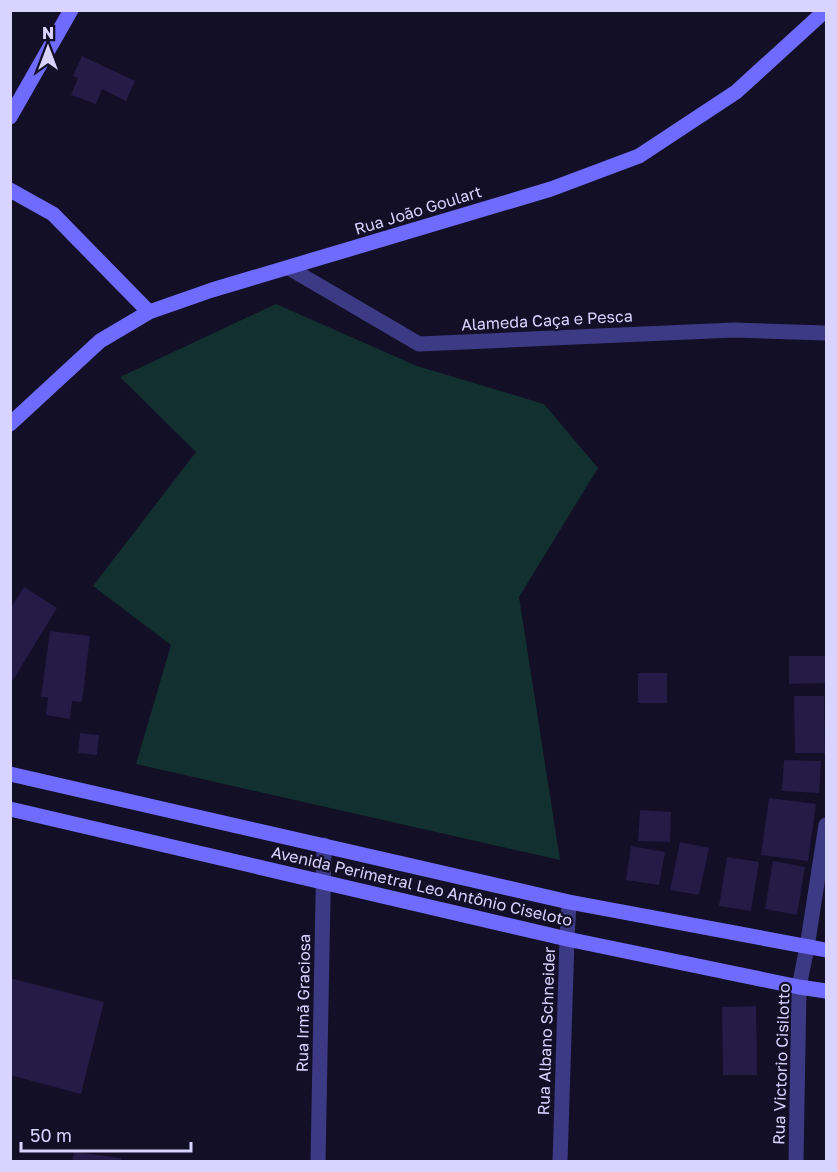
<svg xmlns="http://www.w3.org/2000/svg" width="837" height="1172" font-family="'Golos Text',sans-serif">
<style>
.green{fill:#12302f}
.building{fill:#241b47}
.lines{fill:none;stroke-linecap:round;stroke-linejoin:round}
.street{stroke:#3d3a85;stroke-width:15}
.secondary{stroke:#6f6bff;stroke-width:15}
.labels{text-anchor:middle;stroke-width:4.5;stroke-linejoin:round;paint-order:stroke}
.street-label{font-size:16px;fill:#d9d4ff;stroke:#130f26}
</style>
<rect width="100%" height="100%" fill="#130f26"/>
<!-- green -->
<path class="green" d="M 276,304 L 417,366 L 544,404 L 598,468 L 519,597 L 560,860 L 136,764 L 171,645 L 93,586 L 196,452 L 120,377 Z"/>
<!-- building -->
<path class="building" d="M 82,56 L 135,81 L 126,101 L 102,89 L 96,104 L 71,95 L 78,78 L 73,76 Z
M 24,587 L 57,608 L 10,685 L 10,609 Z
M 50,631 L 90,636 L 82,702 L 72,701 L 70,719 L 46,715 L 48,697 L 41,697 Z
M 789,656 L 826,656 L 826,683 L 789,684 Z
M 638,673 L 667,673 L 667,703 L 638,703 Z
M 794,696 L 824,696 L 825,753 L 795,753 Z
M 80,733 L 99,735 L 97,755 L 78,753 Z
M 784,760 L 821,761 L 819,793 L 782,791 Z
M 769,798 L 816,804 L 808,861 L 761,855 Z
M 640,810 L 671,812 L 670,842 L 638,841 Z
M 680,842 L 709,848 L 699,895 L 670,890 Z
M 631,846 L 665,852 L 659,885 L 626,880 Z
M 727,857 L 759,862 L 751,911 L 719,906 Z
M 773,861 L 805,867 L 797,915 L 765,909 Z
M 10,978 L 104,1002 L 81,1094 L 10,1075 Z
M 756,1006 L 757,1075 L 723,1075 L 722,1007 Z
M 74,1152 L 121,1158 L 121,1162 L 72,1162 Z"/>
<g class="lines">
<!-- street -->
<path class="street" d="M 289,268 L 419,344 L 734,330 L 826,333
M 318,1162 L 324,845
M 560,1162 L 567,939 L 569,902
M 796,1162 L 799,987 L 807,947 L 826,825"/>
<!-- secondary -->
<path class="secondary" d="M 10,117 L 71,10
M 10,190 L 53,214 L 149,312
M 10,424 L 100,341 L 149,312 L 212,290 L 551,189 L 639,156 L 736,92 L 826,10
M 10,774 L 569,902 L 826,950
M 10,809 L 567,939 L 799,987 L 826,991"/>
</g>
<g class="labels">
<!-- street labels -->
<g class="street-label">
<text transform="translate(418 210) rotate(-17)" y="6">Rua João Goulart</text>
<text transform="translate(547 320) rotate(-3)" y="6">Alameda Caça e Pesca</text>
<text transform="translate(422 886) rotate(13)" y="6">Avenida Perimetral Leo Antônio Ciseloto</text>
<text transform="translate(303 1003) rotate(-89)" y="6">Rua Irmã Graciosa</text>
<text transform="translate(546 1031) rotate(-88)" y="6">Rua Albano Schneider</text>
<text transform="translate(781 1064) rotate(-88)" y="6">Rua Victorio Cisilotto</text>
</g>
</g>
<!-- border -->
<rect width="837" height="1172" fill="none" stroke="#d9d4ff" stroke-width="24"/>
<!-- north arrow -->
<g transform="translate(48 48)" stroke="#130f26" stroke-width="4.5" paint-order="stroke">
<path d="M0-4.5L10 22L0 15L-10 22Z" fill="#d9d4ff"/>
<text y="-9" font-size="16" font-weight="bold" text-anchor="middle" fill="#d9d4ff">N</text>
</g>
<!-- scale -->
<path d="M21 1142v9h170v-9" fill="none" stroke="#d9d4ff" stroke-width="3"/>
<text x="30" y="1142" font-size="18" fill="#d9d4ff" stroke="#130f26" stroke-width="4.5" paint-order="stroke">50 m</text>
</svg>
